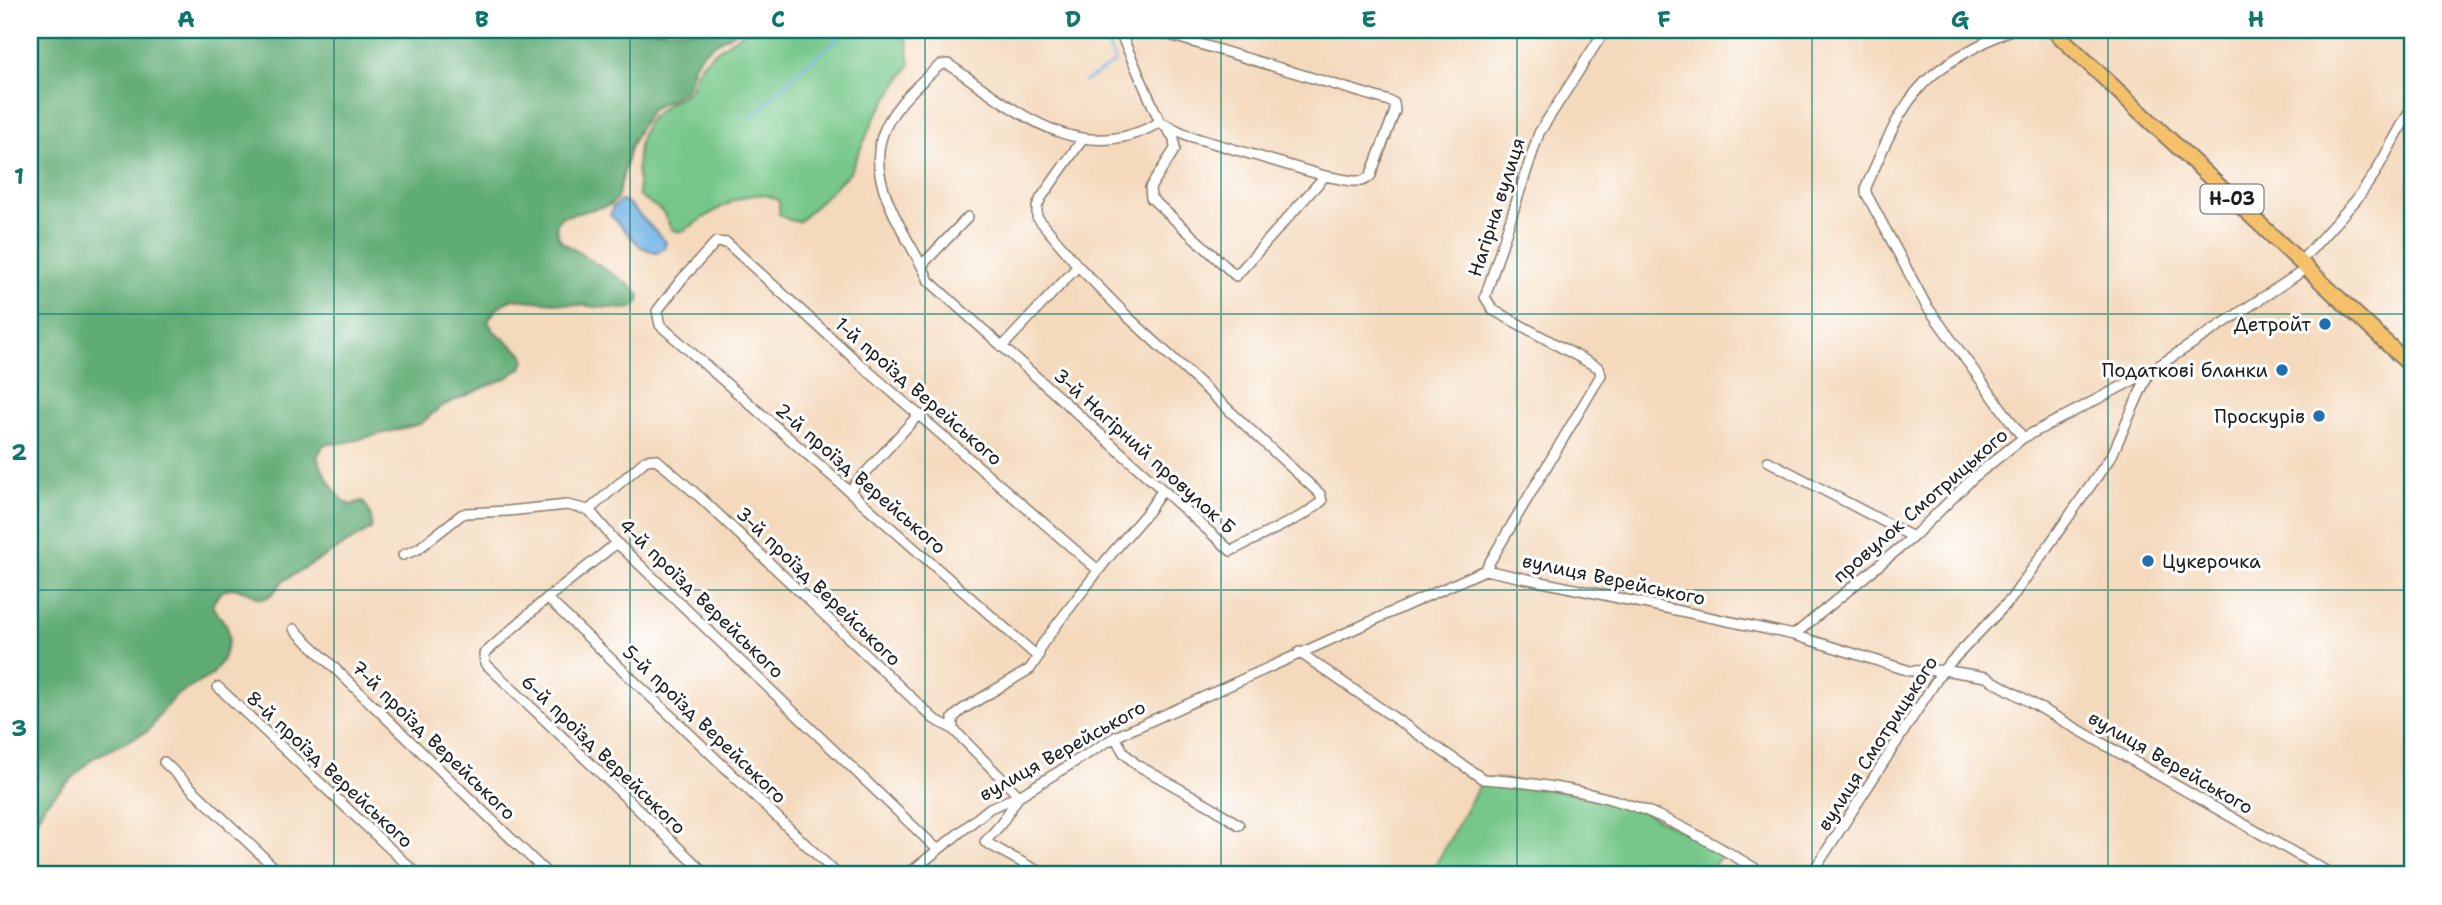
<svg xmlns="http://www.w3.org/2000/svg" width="2442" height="905" font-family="'Shantell Sans',sans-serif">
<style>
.green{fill:#76c789;stroke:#497252;stroke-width:2}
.forest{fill:#60ac75;stroke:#3e6448;stroke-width:2}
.water{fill:#6fb2e4;stroke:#466780;stroke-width:2}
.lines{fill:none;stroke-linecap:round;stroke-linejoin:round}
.stream{stroke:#6fb2e4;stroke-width:2.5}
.street-casing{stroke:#887a6c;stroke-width:12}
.primary-casing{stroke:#887a6c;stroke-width:18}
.street{stroke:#fff;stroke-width:9}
.primary{stroke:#f4c16a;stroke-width:14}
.grid{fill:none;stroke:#0f766e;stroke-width:2;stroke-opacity:0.55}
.poi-dot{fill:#1f6fb2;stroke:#fff;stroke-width:2.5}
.labels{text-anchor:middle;stroke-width:6;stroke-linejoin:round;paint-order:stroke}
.shield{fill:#fff;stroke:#606060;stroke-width:2}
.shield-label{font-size:18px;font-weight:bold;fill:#1c1c1c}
.street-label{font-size:19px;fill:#1c1c1c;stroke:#fff}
.poi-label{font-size:19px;fill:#1c1c1c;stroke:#fff;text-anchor:end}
.neatline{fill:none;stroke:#0f766e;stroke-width:2.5}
.grid-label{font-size:23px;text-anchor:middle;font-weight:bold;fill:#0f766e}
</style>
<rect width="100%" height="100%" fill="#fff"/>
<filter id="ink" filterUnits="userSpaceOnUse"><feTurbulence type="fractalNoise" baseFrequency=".0143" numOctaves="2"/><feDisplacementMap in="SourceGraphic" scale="14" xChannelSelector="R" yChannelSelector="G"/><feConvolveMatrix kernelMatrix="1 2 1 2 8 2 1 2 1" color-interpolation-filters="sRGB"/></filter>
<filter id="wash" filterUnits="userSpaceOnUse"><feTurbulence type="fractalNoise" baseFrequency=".00686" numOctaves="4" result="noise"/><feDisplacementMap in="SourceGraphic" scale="28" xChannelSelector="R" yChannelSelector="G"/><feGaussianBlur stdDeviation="1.57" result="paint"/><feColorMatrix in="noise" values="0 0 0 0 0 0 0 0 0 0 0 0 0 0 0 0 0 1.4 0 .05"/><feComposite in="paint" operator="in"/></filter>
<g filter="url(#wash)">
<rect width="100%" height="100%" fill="#f4d9bc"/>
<!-- green -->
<path class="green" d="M 746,30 L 892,30 L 907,39 L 910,65 L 875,117 L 850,172 L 800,221 C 792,222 785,219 779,214 L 779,201 C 751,180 707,217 683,231 C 668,234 670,223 664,214 C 660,207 646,201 639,197 C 637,171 633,132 656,113 C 667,104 680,97 692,88 C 695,58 725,47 746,30 Z
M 1483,779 L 1508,780 L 1632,806 L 1724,852 L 1707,875 L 1430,875 Z"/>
<!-- forest -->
<path class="forest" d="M 30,30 L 739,30 C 711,47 693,49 689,86 L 670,100 L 652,108 L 638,131 L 630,148 L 617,199 L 610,205 L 561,217 C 554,226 556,231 561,241 L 631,286 L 640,296 C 639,308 631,309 621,309 L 513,299 C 501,304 493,310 488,322 L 494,331 L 523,354 L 525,361 L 521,368 L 508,377 L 442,406 L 420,424 L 344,443 L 324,444 L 317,457 C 323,472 336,498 350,505 L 362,501 C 369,508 373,519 371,529 L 283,581 C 276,590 271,598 260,599 C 242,587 222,580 212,606 L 227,626 L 229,639 L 223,659 L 212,675 L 174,697 L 148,731 L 93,758 L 45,804 L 35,822 L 30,825 Z"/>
<!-- water -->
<path class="water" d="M 621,201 L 628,203 L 666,242 L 665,247 L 657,253 L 641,247 L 610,215 L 613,207 Z"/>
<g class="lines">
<!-- stream -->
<path class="stream" d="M 1084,82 L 1114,63 L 1115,60 L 1099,30
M 752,118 L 797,72 L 849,30"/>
</g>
</g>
<g filter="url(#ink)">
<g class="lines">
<!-- street casing -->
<g class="street-casing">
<path id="street" d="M 1153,30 L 1386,100 L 1394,103 L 1395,111 L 1370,177 L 1362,181 L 1352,181 L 1325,176 L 1189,136 L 1160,122
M 2010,30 C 1984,42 1958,55 1935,73 C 1900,101 1884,148 1866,187 L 1866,193 L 1926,305 L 2023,438
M 1164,125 L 1174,138 L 1175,149 L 1150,188 L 1151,198 L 1236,276 L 1325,176
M 1082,140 L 1041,198 L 1037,207 L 1037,217 L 1078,266 L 1129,318 L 1320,494 L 1322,501 L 1305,514 L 1231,551 L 929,281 C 921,262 910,246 901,228 C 859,151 878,119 940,65 L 948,64 C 1015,109 1078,170 1160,122 L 1119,30
M 2300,262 L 2356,200 L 2374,175 L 2412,107
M 922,265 L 968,217
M 1002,347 L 1078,266
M 1768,461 L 1913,537
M 849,491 L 919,414
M 589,510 L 646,460 L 656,459 L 702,499 L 934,719 L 953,729 L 1019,796 L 1001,824 L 985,842 L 1045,875
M 617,543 L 547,598 L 484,654 L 485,663 L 707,875
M 403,555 L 418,549 L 461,515 L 466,513 L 508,511 L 567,505 L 589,510 L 617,543 L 937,849
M 1485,570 L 1601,375 L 1599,368 L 1493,310 L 1485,297 L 1539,133 L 1605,30
M 547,598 L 838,875
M 294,629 L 549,875
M 1794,635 L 1913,537 L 1974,477 L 2023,438 L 2149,372
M 1299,652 L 1483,779 C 1535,782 1604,793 1652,813 C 1691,830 1730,853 1766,875
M 1038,657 L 660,325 L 657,311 L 682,279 L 716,242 L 727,243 L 861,365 L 1098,570
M 218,687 L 418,875
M 953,729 L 953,718 L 963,709 L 1030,669 L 1038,657 L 1041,646 L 1058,623 L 1108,558 L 1149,510 L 1162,491
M 1115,737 L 1124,753 L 1137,765 L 1212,807 L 1239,825
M 164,762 L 282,875
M 907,875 L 990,808 L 1019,796 L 1115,737 L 1485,570 L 1794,635 L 1910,671 L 1943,670 L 1986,677 L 2333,875
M 1811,875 L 1943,670 L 2011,599 L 2112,455 L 2149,372 L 2306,269"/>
</g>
<!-- primary casing -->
<g class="primary-casing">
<path id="primary" d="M 2053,30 L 2412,367"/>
</g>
<!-- street -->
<use href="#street" class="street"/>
<!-- primary -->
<use href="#primary" class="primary"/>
</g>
</g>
<!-- grid -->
<path class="grid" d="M 334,30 L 334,875M 630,30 L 630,875M 925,30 L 925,875M 1221,30 L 1221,875M 1517,30 L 1517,875M 1812,30 L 1812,875M 2108,30 L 2108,875M 30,314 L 2412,314M 30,590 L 2412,590"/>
<!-- markers -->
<g class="poi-dot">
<circle cx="2325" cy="324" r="7"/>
<circle cx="2282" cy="370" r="7"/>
<circle cx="2319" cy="416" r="7"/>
<circle cx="2148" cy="561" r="7"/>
</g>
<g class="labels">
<!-- shield labels -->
<rect class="shield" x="2200.5" y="184.5" width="63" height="29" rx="5"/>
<g class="shield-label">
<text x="2232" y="205">Н-03</text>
</g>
<!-- street labels -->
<g class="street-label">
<text transform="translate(1496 207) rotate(-72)" y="7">Нагірна вулиця</text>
<text transform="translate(919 391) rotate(41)" y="7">1-й проїзд Верейського</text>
<text transform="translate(1145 451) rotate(42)" y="7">3-й Нагірний провулок Б</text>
<text transform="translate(861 478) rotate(41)" y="7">2-й проїзд Верейського</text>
<text transform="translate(1920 505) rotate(-41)" y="7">провулок Смотрицького</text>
<text transform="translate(1614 579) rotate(12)" y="7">вулиця Верейського</text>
<text transform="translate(819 586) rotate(44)" y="7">3-й проїзд Верейського</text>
<text transform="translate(702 598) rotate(44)" y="7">4-й проїзд Верейського</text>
<text transform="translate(705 724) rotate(44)" y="7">5-й проїзд Верейського</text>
<text transform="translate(434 740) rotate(44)" y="7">7-й проїзд Верейського</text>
<text transform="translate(1877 743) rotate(-57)" y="7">вулиця Смотрицького</text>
<text transform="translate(1062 750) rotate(-29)" y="7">вулиця Верейського</text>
<text transform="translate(604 754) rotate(44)" y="7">6-й проїзд Верейського</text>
<text transform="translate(2171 762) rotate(30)" y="7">вулиця Верейського</text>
<text transform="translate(330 769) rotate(43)" y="7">8-й проїзд Верейського</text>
</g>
<!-- poi labels -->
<g class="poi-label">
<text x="2311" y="331">Детройт</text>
<text x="2268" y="377">Податкові бланки</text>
<text x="2305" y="423">Проскурів</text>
<text x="2162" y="568" text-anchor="start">Цукерочка</text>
</g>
</g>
<!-- margin -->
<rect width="2442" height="905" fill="none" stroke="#fff" stroke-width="77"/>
<rect x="38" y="38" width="2366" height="828" class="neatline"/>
<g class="grid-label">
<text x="186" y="27">A</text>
<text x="482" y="27">B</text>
<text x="778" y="27">C</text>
<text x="1073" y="27">D</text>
<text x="1369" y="27">E</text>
<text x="1664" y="27">F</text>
<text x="1960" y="27">G</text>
<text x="2256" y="27">H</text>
<text x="19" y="184">1</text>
<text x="19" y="460">2</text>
<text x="19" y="736">3</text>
</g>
</svg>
